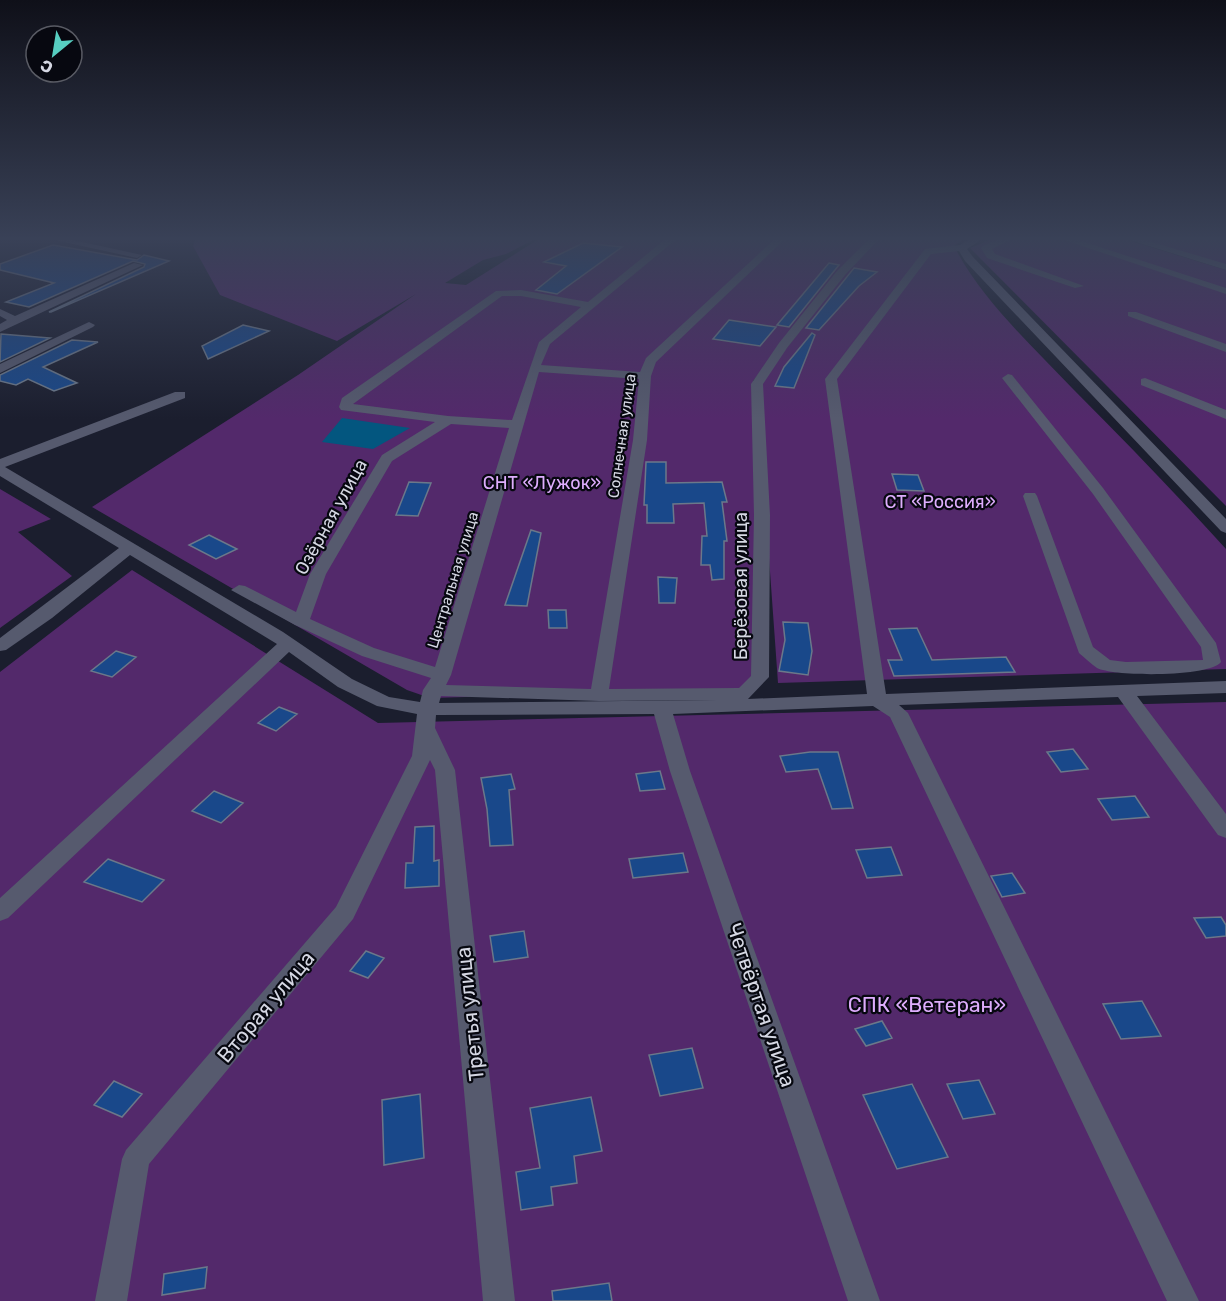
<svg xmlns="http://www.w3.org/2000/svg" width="1226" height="1301" font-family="Rubik,sans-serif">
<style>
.green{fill:#53296b}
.water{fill:#03567f}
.building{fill:#19488a;stroke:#6b788a;stroke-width:1.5}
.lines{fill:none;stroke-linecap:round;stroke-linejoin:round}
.minor{fill:#565a6e;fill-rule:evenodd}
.labels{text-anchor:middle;stroke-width:4.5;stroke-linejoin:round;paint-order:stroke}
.far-street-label{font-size:15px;fill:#d5d7e3;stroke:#070810}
.park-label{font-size:18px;fill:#deadfd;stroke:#070810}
.street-label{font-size:18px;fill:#d5d7e3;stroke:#070810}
.near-street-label{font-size:21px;fill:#d5d7e3;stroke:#070810}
.near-park-label{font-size:21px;fill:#deadfd;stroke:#070810}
</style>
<rect width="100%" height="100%" fill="#1b1e2e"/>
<!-- green -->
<path class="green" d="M 196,237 L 539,237 L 506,254 L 483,260 L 445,283 L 466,285 L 542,237 L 871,237 L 753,381 L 756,686 L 736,689 L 430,698 L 407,690 L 92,507 L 298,375 L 416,294 L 337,341 L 220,295 L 193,246 Z
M 877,237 L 966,237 L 954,246 C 981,299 1033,347 1074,390 C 1126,442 1177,495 1226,549 L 1226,669 L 778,683 L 763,474 L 760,382 L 860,254 Z
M 997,237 L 1118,237 L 1226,270 L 1226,506 L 970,248 Z
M 1126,237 L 1226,237 L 1226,267 Z
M 0,489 L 51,519 L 18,532 L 72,576 L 0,628 Z
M 132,570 L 378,723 L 1226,702 L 1226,1301 L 0,1301 L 0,672 Z"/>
<!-- water -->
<path class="water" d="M 342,418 L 410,428 L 373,449 L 322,442 Z"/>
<!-- building -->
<path class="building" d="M 583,243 L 622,247 L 557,294 L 536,290 L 566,266 L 544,262 Z
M 53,245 L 137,260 L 144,255 L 169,261 L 51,312 L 49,312 L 144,267 L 145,264 L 133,261 L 29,307 L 6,302 L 54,283 L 0,270 L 0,264 Z
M 829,263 L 839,265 L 789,327 L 777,325 Z
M 854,268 L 877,272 L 859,286 L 819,330 L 806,328 Z
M 729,320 L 776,327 L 760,346 L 713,339 Z
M 243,325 L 269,331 L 208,359 L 202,346 Z
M 812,333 L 815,335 L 794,388 L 775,386 L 784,367 Z
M 1,334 L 50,338 L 0,362 Z
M 72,340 L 98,342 L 43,367 L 77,383 L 54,391 L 28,379 L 16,385 L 0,381 L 0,375 Z
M 646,462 L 666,462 L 666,483 L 722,482 L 727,502 L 722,502 L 727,541 L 724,541 L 724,579 L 712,580 L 710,565 L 701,565 L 702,536 L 707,536 L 704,503 L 673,504 L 674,523 L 647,523 L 647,505 L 644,505 Z
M 892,474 L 918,475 L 924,491 L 897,490 Z
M 409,482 L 431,483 L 418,516 L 396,515 Z
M 531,530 L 541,533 L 527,606 L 505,605 Z
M 209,535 L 237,549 L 216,559 L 189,545 Z
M 658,577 L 677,578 L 675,603 L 659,603 Z
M 548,610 L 566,610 L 567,628 L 549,628 Z
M 783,622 L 808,623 L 812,651 L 808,675 L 779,671 L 785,640 Z
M 917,628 L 932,660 L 1006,657 L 1015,672 L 894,676 L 888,660 L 902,660 L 889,629 Z
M 116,651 L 136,657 L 112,677 L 91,671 Z
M 279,707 L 297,714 L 276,731 L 258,723 Z
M 1073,749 L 1088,769 L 1061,772 L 1047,752 Z
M 810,752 L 838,752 L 853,808 L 832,809 L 818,769 L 786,772 L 780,756 Z
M 660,771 L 665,789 L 640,791 L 636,774 Z
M 511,774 L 515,789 L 509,790 L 513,845 L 490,846 L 487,809 L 481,778 Z
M 214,791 L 243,803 L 221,823 L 192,811 Z
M 1135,796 L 1149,817 L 1112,820 L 1098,799 Z
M 434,826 L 434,861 L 439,860 L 439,886 L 405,888 L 406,863 L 413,863 L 415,827 Z
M 891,847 L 902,875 L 867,878 L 856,850 Z
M 683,853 L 688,872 L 633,878 L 629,859 Z
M 108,859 L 164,880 L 142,902 L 84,882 Z
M 1012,873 L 1025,893 L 1002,897 L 991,876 Z
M 1221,917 L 1226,925 L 1226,936 L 1206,938 L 1194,918 Z
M 524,931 L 528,957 L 494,962 L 490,936 Z
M 366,951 L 384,958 L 368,978 L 350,971 Z
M 1142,1001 L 1161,1036 L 1121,1039 L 1103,1004 Z
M 882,1021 L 892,1038 L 866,1046 L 855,1029 Z
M 692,1048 L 703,1088 L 660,1096 L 649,1055 Z
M 979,1080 L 995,1114 L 963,1119 L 947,1084 Z
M 114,1081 L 142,1094 L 122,1117 L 94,1105 Z
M 912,1084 L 948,1157 L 897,1169 L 863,1095 Z
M 420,1094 L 424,1158 L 384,1165 L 382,1100 Z
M 591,1097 L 602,1151 L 574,1156 L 577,1183 L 551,1187 L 553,1205 L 521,1210 L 516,1172 L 540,1168 L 530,1108 Z
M 207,1267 L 205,1288 L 162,1295 L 164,1274 Z
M 609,1283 L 612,1301 L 553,1301 L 552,1291 Z"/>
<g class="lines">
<!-- minor -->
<path class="minor" d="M 41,237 L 59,237 L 142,255 L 137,258 Z
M 668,237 L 679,237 L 550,344 L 541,365 L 640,372 L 646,358 L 777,237 L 787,237 L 656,362 L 651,376 L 647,440 L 609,689 L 739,688 L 751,676 L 754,515 L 751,384 L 779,343 L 837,271 L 871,237 L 881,237 L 845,275 L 787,348 L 763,384 L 770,515 L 769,677 L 748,699 L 867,694 L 825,379 L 925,249 L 960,245 L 974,237 L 985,237 L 967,249 L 973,257 L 1226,519 L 1226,533 L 1221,531 L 965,261 L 959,251 L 931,254 L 837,379 L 886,694 L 1226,681 L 1226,693 L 1137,696 L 1226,814 L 1226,838 L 1218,835 L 1118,697 L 899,705 L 908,713 L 1199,1301 L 1167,1301 L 890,717 L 873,706 L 673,714 L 690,771 L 880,1301 L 848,1301 L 670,771 L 654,714 L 436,715 L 435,728 L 455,770 L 515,1301 L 483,1301 L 435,770 L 430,760 L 353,919 L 149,1164 L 127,1301 L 95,1301 L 122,1159 L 126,1150 L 336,907 L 412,756 L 417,714 L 377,706 L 338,687 L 289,652 L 8,918 L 0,921 L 0,898 L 277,644 L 130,555 L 52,618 L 6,650 L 0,651 L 0,638 L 119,548 L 0,476 L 0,459 L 175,392 L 185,392 L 185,398 L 5,467 L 283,632 L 352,679 L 389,697 L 420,702 L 423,690 L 431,678 L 362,656 L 295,625 L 231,590 L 239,585 L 245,586 L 296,612 L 310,574 L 382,455 L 435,422 L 341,410 L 339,407 L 342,398 L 496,291 L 521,290 L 588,302 ZM 502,296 L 521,296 L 581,307 L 539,342 L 512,420 L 448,416 L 353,404 ZM 539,372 L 639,379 L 633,440 L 591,689 L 446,685 L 451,675 ZM 451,424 L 509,428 L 435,667 L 374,648 L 310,619 L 326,574 L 392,461 ZM 441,696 L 599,701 L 716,700 L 439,703 Z
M 1003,237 L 1016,237 L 992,249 L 995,254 L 1084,286 L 1075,288 L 987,258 L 981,248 L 983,246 Z
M 1055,237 L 1069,237 L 1226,288 L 1226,294 Z
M 1120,237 L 1135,237 L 1226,264 L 1226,270 Z
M 134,263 L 143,265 L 0,332 L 0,324 L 7,320 L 0,316 L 0,309 L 15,316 Z
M 1128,312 L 1136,312 L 1226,344 L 1226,352 L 1128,316 Z
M 89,322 L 95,325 L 93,327 L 0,373 L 0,364 Z
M 1008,374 L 1012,375 L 1103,488 L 1216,643 L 1221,662 C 1210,677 1115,677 1097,668 C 1091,664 1084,657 1079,653 L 1023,496 L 1025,493 L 1035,493 L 1037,496 L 1093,647 L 1110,660 L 1126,662 L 1203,660 L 1201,647 L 1093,494 L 1002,378 Z
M 1145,378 L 1226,410 L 1226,419 L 1141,385 L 1141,379 Z"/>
</g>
<!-- sky -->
<linearGradient id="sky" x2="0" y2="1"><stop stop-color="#0f1019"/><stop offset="0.57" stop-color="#394157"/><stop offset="1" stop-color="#394157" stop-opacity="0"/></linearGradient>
<rect width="1226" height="419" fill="url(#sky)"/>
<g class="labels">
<!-- far-street labels -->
<g class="far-street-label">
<text transform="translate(622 436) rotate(-82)" y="5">Солнечная улица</text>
<text transform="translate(453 580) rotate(-73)" y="5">Центральная улица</text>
</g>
<!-- park labels -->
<g class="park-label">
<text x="542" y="489">СНТ «Лужок»</text>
<text x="940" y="508">СТ «Россия»</text>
</g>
<!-- street labels -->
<g class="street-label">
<text transform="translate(331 517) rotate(-61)" y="6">Озёрная улица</text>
<text transform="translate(741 586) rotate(-90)" y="6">Берёзовая улица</text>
</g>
<!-- near-street labels -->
<g class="near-street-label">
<text transform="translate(761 1005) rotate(71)" y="7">Четвёртая улица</text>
<text transform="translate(266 1007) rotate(-50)" y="7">Вторая улица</text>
<text transform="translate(470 1014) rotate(-96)" y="7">Третья улица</text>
</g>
<!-- near-park labels -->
<g class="near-park-label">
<text x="927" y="1012">СПК «Ветеран»</text>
</g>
</g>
<!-- north arrow -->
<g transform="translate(54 54) rotate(210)"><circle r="28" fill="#070810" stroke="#595b64" stroke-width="1.5"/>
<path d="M0-4.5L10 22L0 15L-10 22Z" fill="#57cec1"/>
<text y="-9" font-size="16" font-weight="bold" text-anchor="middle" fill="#d5d7e3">С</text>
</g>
</svg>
